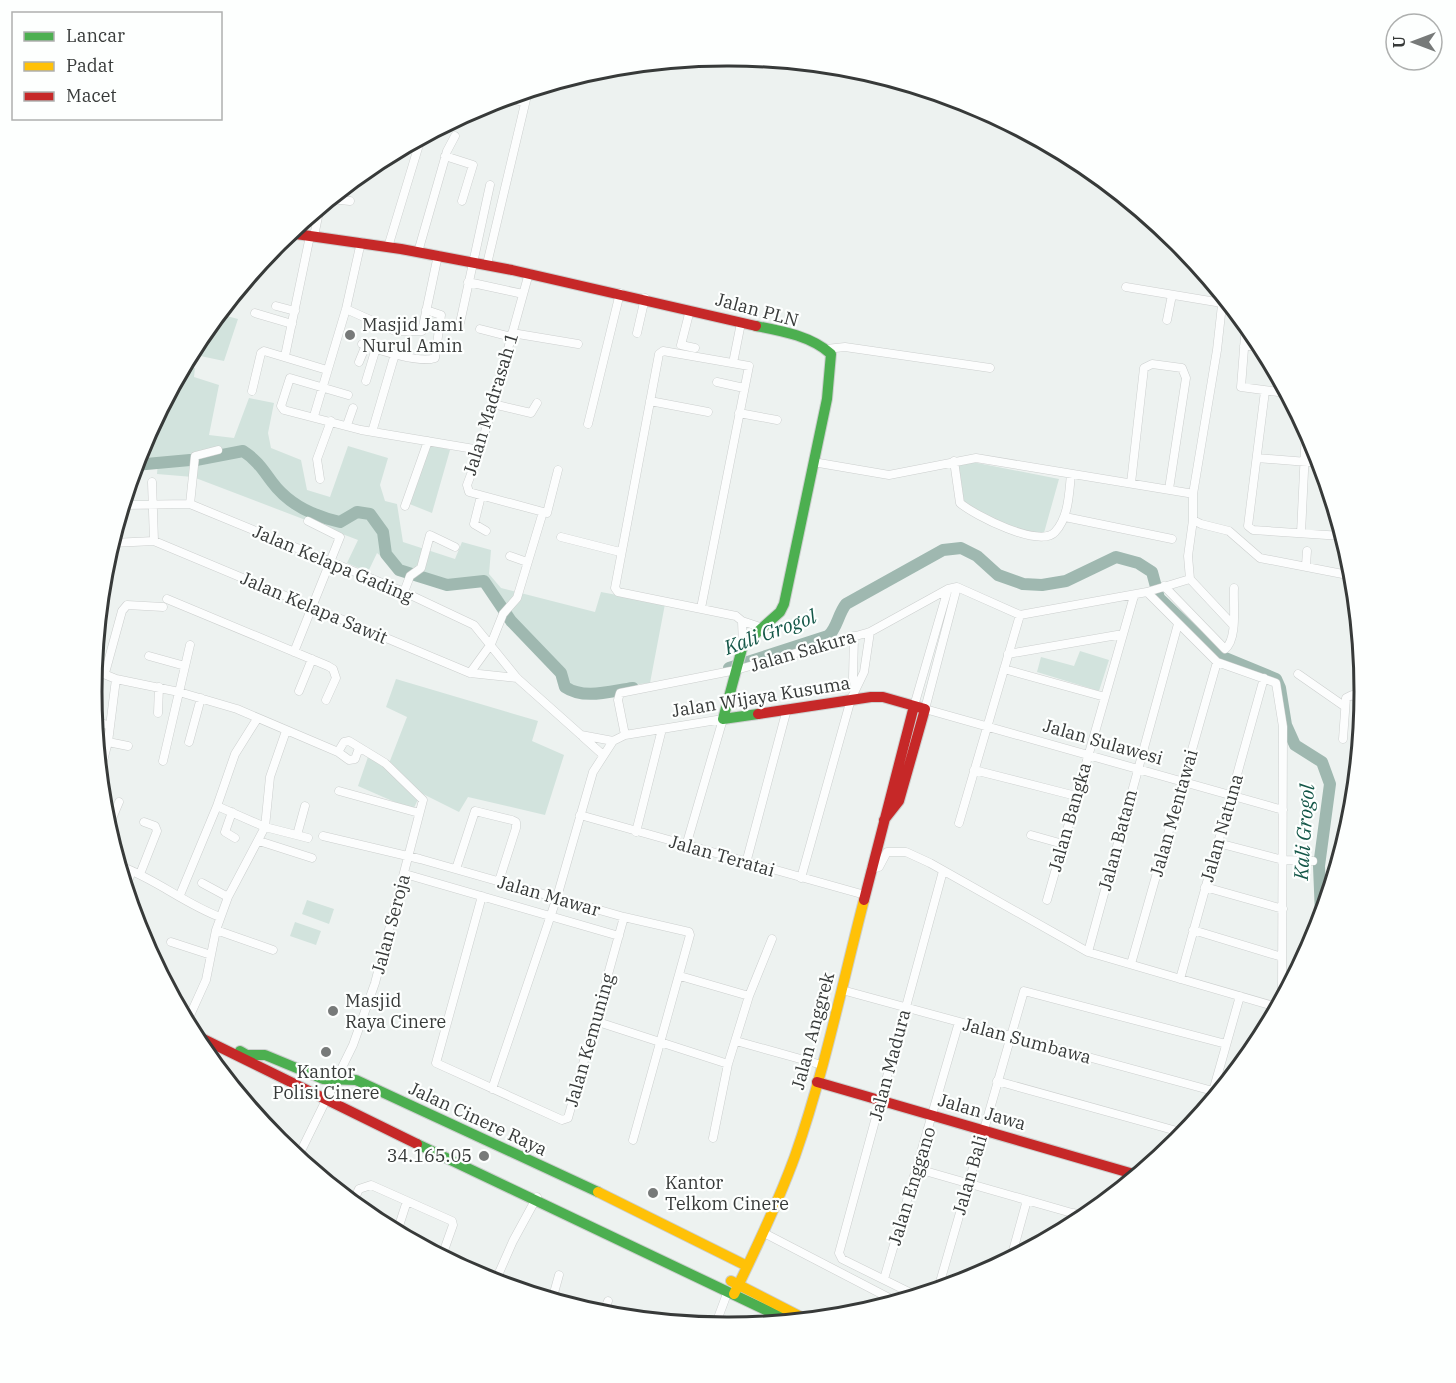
<svg xmlns="http://www.w3.org/2000/svg" width="1456" height="1383" font-family="'IBM Plex Serif',serif">
<style>
.green{fill:#d2e3dd}
.lines{fill:none;stroke-linecap:round;stroke-linejoin:round}
.river{stroke:#9fb8b0;stroke-width:12}
.street-casing{stroke:#cccfce;stroke-width:9}
.fast-casing{stroke:#cccfce;stroke-width:12}
.slow-casing{stroke:#cccfce;stroke-width:12}
.jam-casing{stroke:#cccfce;stroke-width:12}
.street{stroke:#fcfdfd;stroke-width:8}
.fast{stroke:#4caf50;stroke-width:10}
.slow{stroke:#ffc107;stroke-width:10}
.jam{stroke:#c62828;stroke-width:10}
.poi-dot{fill:#777a79;stroke:#fdfffe;stroke-width:2}
.labels{text-anchor:middle;stroke-width:4.5;stroke-linejoin:round;paint-order:stroke}
.street-label{font-size:18px;fill:#373a39;stroke:#fdfffe}
.poi-label{font-size:18px;fill:#373a39;stroke:#fdfffe;text-anchor:start}
.water-label{font-size:20px;font-style:italic;fill:#145748;stroke:#fdfffe}
.rim{fill:none;stroke:#373a39;stroke-width:3}
</style>
<rect width="100%" height="100%" fill="#edf2f0"/>
<!-- green -->
<path class="green" d="M 222,310 L 223,315 L 238,319 L 224,361 L 191,354 L 199,338 Z
M 184,366 L 195,368 L 194,377 L 219,385 L 209,435 L 234,438 L 249,398 L 274,403 L 268,433 L 271,448 L 301,460 L 307,490 L 330,497 L 348,446 L 388,458 L 380,485 L 385,501 L 397,504 L 403,542 L 455,559 L 462,542 L 491,550 L 489,574 L 501,588 L 595,612 L 601,592 L 665,604 L 650,683 L 568,691 L 561,671 L 480,582 L 462,586 L 392,566 L 377,553 L 368,572 L 347,563 L 358,540 L 193,477 L 157,474 L 158,460 L 136,462 L 141,448 Z
M 425,442 L 450,450 L 432,513 L 407,503 Z
M 957,459 L 1059,479 L 1042,540 L 1015,531 L 961,501 Z
M 1080,651 L 1109,660 L 1099,691 L 1037,672 L 1041,657 L 1074,666 Z
M 396,679 L 538,721 L 532,741 L 564,755 L 545,815 L 468,797 L 459,812 L 421,793 L 413,810 L 358,786 L 368,757 L 388,766 L 407,717 L 386,707 Z
M 307,900 L 334,909 L 329,924 L 302,914 Z
M 295,922 L 321,931 L 316,945 L 290,936 Z"/>
<g class="lines">
<!-- river -->
<path class="river" d="M 196,460 L 243,451 C 257,460 263,470 272,482 C 289,505 313,516 340,522 L 357,512 L 370,514 L 383,532 L 386,554 L 399,570 L 447,585 L 484,581 L 511,621 L 561,673 L 565,687 C 584,700 611,691 633,688
M 135,465 L 190,460
M 729,668 L 828,636 C 837,629 838,614 846,604 L 943,550 L 961,548 L 977,556 L 998,575 L 1023,584 L 1042,585 L 1066,581 L 1116,557 L 1138,563 L 1152,572 L 1159,598 L 1218,655 L 1276,679 L 1280,688 L 1286,725 L 1295,745 L 1322,762 L 1330,784 L 1319,866 L 1321,915"/>
<!-- street casing -->
<g class="street-casing">
<path id="street" d="M 507,97 L 525,103
M 445,156 L 473,165 L 462,201
M 331,199 L 350,201
M 314,236 L 320,207
M 388,247 L 421,138
M 418,252 L 447,151 L 455,136
M 487,264 L 528,91
M 529,273 L 480,450 L 467,485 L 469,492 L 547,513 L 558,470
M 468,282 L 523,294
M 1126,287 L 1222,303
M 276,306 L 295,311
M 346,309 L 395,331 L 422,331 L 438,255
M 690,310 L 681,345 L 695,348
M 255,313 L 292,324
M 1167,320 L 1172,295
M 460,323 L 490,185
M 480,329 L 511,337
M 512,333 L 578,344
M 637,333 L 645,298
M 1255,336 L 1245,336 L 1241,387 L 1286,393
M 362,344 C 379,350 419,364 435,358 L 441,315 L 426,310
M 1244,346 L 1262,347
M 826,349 L 845,347 L 990,368
M 285,356 L 310,236
M 734,358 L 741,323
M 359,362 L 366,345
M 366,381 L 376,348
M 717,382 L 744,388
M 252,391 L 261,353 L 264,351 L 327,370
M 1265,391 L 1248,526 L 1253,530 L 1342,536
M 348,395 L 290,378 L 281,406 L 284,410 L 361,430 L 480,450
M 650,401 L 708,412
M 493,404 L 531,413 L 537,403
M 739,413 L 777,420
M 314,416 L 346,309 L 361,242
M 588,424 L 620,293
M 347,425 L 353,408
M 372,432 L 395,354
M 1257,458 L 1320,463
M 954,461 L 960,503 C 974,515 1040,549 1055,532 C 1069,517 1069,493 1071,474
M 813,462 L 889,475 L 976,458 L 1188,493 L 1193,494 L 1193,520 L 1201,524 L 1229,531 L 1260,558 L 1353,576
M 320,479 L 317,459 L 331,421
M 152,482 L 154,541
M 1131,483 L 1144,368 L 1152,364 L 1182,368 L 1186,378 L 1169,489
M 1193,494 L 1217,350 L 1223,296
M 481,496 L 474,524 L 486,531
M 190,504 L 195,456 L 218,450
M 123,505 L 190,504 L 404,592 L 474,625 L 517,678 L 581,735 L 613,741
M 405,506 L 428,441
M 1065,517 L 1172,539
M 1193,520 L 1188,556 L 1190,579 L 1233,625
M 1301,533 L 1306,430
M 561,537 L 620,552
M 112,543 L 154,541 L 470,673 L 517,678
M 510,556 L 527,562
M 1306,565 L 1307,551
M 1164,586 L 1225,649 C 1238,639 1233,604 1234,588
M 957,587 L 925,709 L 1283,810
M 404,592 L 410,576 L 421,568 L 430,535 L 455,547
M 1147,592 L 1190,579
M 167,599 L 328,666 L 333,669 L 336,678 L 326,700
M 100,608 L 101,608
M 701,608 L 749,366 L 663,351 L 659,354 L 615,588 L 618,592 L 736,616 L 742,621 L 760,627
M 742,621 L 743,645
M 854,636 L 853,678 L 855,685
M 294,652 L 340,537 L 308,521
M 1008,654 L 1123,634
M 149,656 L 185,666
M 1004,669 L 1105,697
M 94,670 L 116,679 L 179,692 L 237,709 L 338,752 L 349,760 L 355,759 L 359,748
M 105,673 L 122,611 L 127,605 L 163,607
M 470,673 L 491,644 L 503,614 L 517,598 L 543,512
M 1298,674 L 1344,706
M 299,691 L 312,659
M 914,706 L 948,589
M 158,713 L 159,687
M 95,721 L 110,726
M 625,735 L 618,700 L 620,693 L 736,670 L 870,632 L 948,589 L 957,587 L 1020,615 L 1147,592 L 1217,662 L 1276,683 L 1283,727 L 1282,997
M 583,737 L 602,754
M 1343,739 L 1346,698 L 1352,695 L 1363,703
M 108,742 L 128,746
M 189,742 L 201,698
M 163,761 L 190,645
M 974,770 L 1076,796
M 100,772 L 108,742 L 116,679
M 339,791 L 419,813
M 217,806 L 265,827 L 308,838
M 232,812 L 225,832 L 235,838
M 580,815 L 865,895
M 959,823 L 1020,615
M 108,828 L 119,802
M 636,832 L 662,729
M 297,835 L 305,806
M 1031,835 L 1063,844
M 323,836 L 420,859 L 624,917 L 689,932 L 690,935 L 633,1140
M 259,841 L 312,858
M 1218,843 L 1283,860 L 1313,861
M 746,863 L 787,709
M 120,866 C 156,879 185,904 220,917
M 456,869 L 475,811 L 512,820 L 516,822 L 516,828 L 499,881
M 871,869 L 879,867 L 887,852 L 906,852 L 930,863 L 1088,952 L 1277,1007
M 140,874 L 157,831 L 155,826 L 144,822
M 405,874 L 619,936
M 801,878 L 851,699 L 864,672 L 870,632
M 202,883 L 228,897
M 126,886 L 132,871
M 1205,887 L 1283,909
M 180,895 L 217,806 L 235,754 L 257,719
M 482,896 L 436,1063 L 562,1120 L 568,1118 L 624,917
M 1047,900 L 1134,596
M 216,930 L 273,950
M 1193,930 L 1282,957
M 171,942 L 211,955
M 1088,952 L 1178,624
M 1131,964 L 1217,662
M 680,976 L 749,996
M 1180,979 L 1264,678
M 842,990 L 1213,1091
M 595,1021 L 728,1064 L 749,996 L 772,939
M 187,1022 L 206,980 L 216,930 L 228,897 L 265,827 L 270,777 L 286,731
M 736,1041 L 822,1065
M 997,1081 L 1184,1133
M 492,1089 L 557,897 L 593,772 L 613,741 L 625,735 L 723,719 L 686,846
M 1210,1102 L 1240,996
M 713,1138 L 728,1064
M 298,1157 L 353,1045 L 375,983 L 423,800 L 385,763 L 349,741 L 344,742 L 338,752
M 918,1169 L 1086,1217
M 353,1202 L 359,1189 L 371,1185 L 452,1221 L 453,1225 L 442,1256
M 1070,1226 L 1074,1213
M 397,1232 L 407,1201
M 764,1233 L 897,1302
M 1011,1258 L 1027,1200
M 884,1279 L 959,1022
M 495,1282 L 513,1241 L 537,1197
M 938,1289 L 1024,991 L 1226,1044
M 917,1296 L 842,1259 L 839,1253 L 943,871
M 552,1300 L 559,1275
M 603,1315 L 608,1301
M 715,1326 L 728,1291"/>
</g>
<!-- fast casing -->
<g class="fast-casing">
<path id="fast" d="M 756,326 C 782,331 811,336 831,354 L 827,399 L 784,604 L 780,612 L 743,645 L 723,719 L 758,714
M 240,1051 L 247,1055 L 265,1055 L 323,1079 L 356,1080 L 598,1192
M 417,1144 L 789,1321"/>
</g>
<!-- slow casing -->
<g class="slow-casing">
<path id="slow" d="M 598,1192 L 747,1266
M 731,1281 L 807,1320
M 734,1294 C 756,1249 778,1203 795,1156 C 824,1073 842,985 864,900"/>
</g>
<!-- jam casing -->
<g class="jam-casing">
<path id="jam" d="M 289,233 L 401,249 L 512,270 L 756,326
M 758,714 L 871,697 L 883,697 L 925,709 L 899,801 L 884,820
M 864,900 L 914,706
M 193,1034 L 417,1144
M 817,1082 L 1137,1175"/>
</g>
<!-- street -->
<use href="#street" class="street"/>
<!-- fast -->
<use href="#fast" class="fast"/>
<!-- slow -->
<use href="#slow" class="slow"/>
<!-- jam -->
<use href="#jam" class="jam"/>
</g>
<!-- markers -->
<g class="poi-dot">
<circle cx="350" cy="335" r="6"/>
<circle cx="333" cy="1011" r="6"/>
<circle cx="326" cy="1052" r="6"/>
<circle cx="484" cy="1156" r="6"/>
<circle cx="653" cy="1193" r="6"/>
</g>
<g class="labels">
<!-- street labels -->
<g class="street-label">
<text transform="translate(757 310) rotate(15)" y="6">Jalan PLN</text>
<text transform="translate(491 404) rotate(-73)" y="6">Jalan Madrasah 1</text>
<text transform="translate(333 564) rotate(23)" y="6">Jalan Kelapa Gading</text>
<text transform="translate(314 608) rotate(23)" y="6">Jalan Kelapa Sawit</text>
<text transform="translate(803 651) rotate(-16)" y="6">Jalan Sakura</text>
<text transform="translate(761 697) rotate(-9)" y="6">Jalan Wijaya Kusuma</text>
<text transform="translate(1103 742) rotate(16)" y="6">Jalan Sulawesi</text>
<text transform="translate(1174 813) rotate(-74)" y="6">Jalan Mentawai</text>
<text transform="translate(1070 817) rotate(-74)" y="6">Jalan Bangka</text>
<text transform="translate(1222 828) rotate(-74)" y="6">Jalan Natuna</text>
<text transform="translate(1118 840) rotate(-75)" y="6">Jalan Batam</text>
<text transform="translate(722 856) rotate(16)" y="6">Jalan Teratai</text>
<text transform="translate(549 896) rotate(16)" y="6">Jalan Mawar</text>
<text transform="translate(391 924) rotate(-75)" y="6">Jalan Seroja</text>
<text transform="translate(813 1031) rotate(-75)" y="6">Jalan Anggrek</text>
<text transform="translate(590 1040) rotate(-74)" y="6">Jalan Kemuning</text>
<text transform="translate(1027 1041) rotate(15)" y="6">Jalan Sumbawa</text>
<text transform="translate(890 1065) rotate(-75)" y="6">Jalan Madura</text>
<text transform="translate(982 1112) rotate(16)" y="6">Jalan Jawa</text>
<text transform="translate(478 1119) rotate(25)" y="6">Jalan Cinere Raya</text>
<text transform="translate(970 1175) rotate(-74)" y="6">Jalan Bali</text>
<text transform="translate(912 1186) rotate(-73)" y="6">Jalan Enggano</text>
</g>
<!-- poi labels -->
<g class="poi-label">
<text x="362" y="331">Masjid Jami<tspan x="362" dy="21">Nurul Amin</tspan></text>
<text x="345" y="1007">Masjid<tspan x="345" dy="21">Raya Cinere</tspan></text>
<text x="326" y="1078" text-anchor="middle">Kantor<tspan x="326" dy="21">Polisi Cinere</tspan></text>
<text x="472" y="1162" text-anchor="end">34.165.05</text>
<text x="665" y="1189">Kantor<tspan x="665" dy="21">Telkom Cinere</tspan></text>
</g>
<!-- water labels -->
<g class="water-label">
<text transform="translate(770 632) rotate(-20)" y="7">Kali Grogol</text>
<text transform="translate(1304 832) rotate(-86)" y="7">Kali Grogol</text>
</g>
</g>
<!-- crop -->
<path d="M0 0H1456V1383H0ZM727 66H729A625 625 0 0 1 1354 691V692A625 625 0 0 1 729 1317H727A625 625 0 0 1 102 692V691A625 625 0 0 1 727 66Z" fill="#fdfffe" fill-rule="evenodd"/>
<path class="rim" d="M727 66H729A625 625 0 0 1 1354 691V692A625 625 0 0 1 729 1317H727A625 625 0 0 1 102 692V691A625 625 0 0 1 727 66Z"/>
<!-- legend -->
<rect x="12" y="12" width="210" height="108" fill="#fdfffe" stroke="#aeb0af" stroke-width="1.5"/>
<rect x="24" y="32" width="30" height="9" fill="#4caf50" stroke="#aeb0af" stroke-width="1.5"/>
<text x="66" y="42" font-size="18" fill="#373a39">Lancar</text>
<rect x="24" y="62" width="30" height="9" fill="#ffc107" stroke="#aeb0af" stroke-width="1.5"/>
<text x="66" y="72" font-size="18" fill="#373a39">Padat</text>
<rect x="24" y="92" width="30" height="9" fill="#c62828" stroke="#aeb0af" stroke-width="1.5"/>
<text x="66" y="102" font-size="18" fill="#373a39">Macet</text>
<!-- north arrow -->
<g transform="translate(1414 42) rotate(270)"><circle r="28" fill="#fdfffe" stroke="#aeb0af" stroke-width="1.5"/>
<path d="M0-4.5L10 22L0 15L-10 22Z" fill="#777a79"/>
<text y="-9" font-size="16" font-weight="bold" text-anchor="middle" fill="#373a39">U</text>
</g>
</svg>
